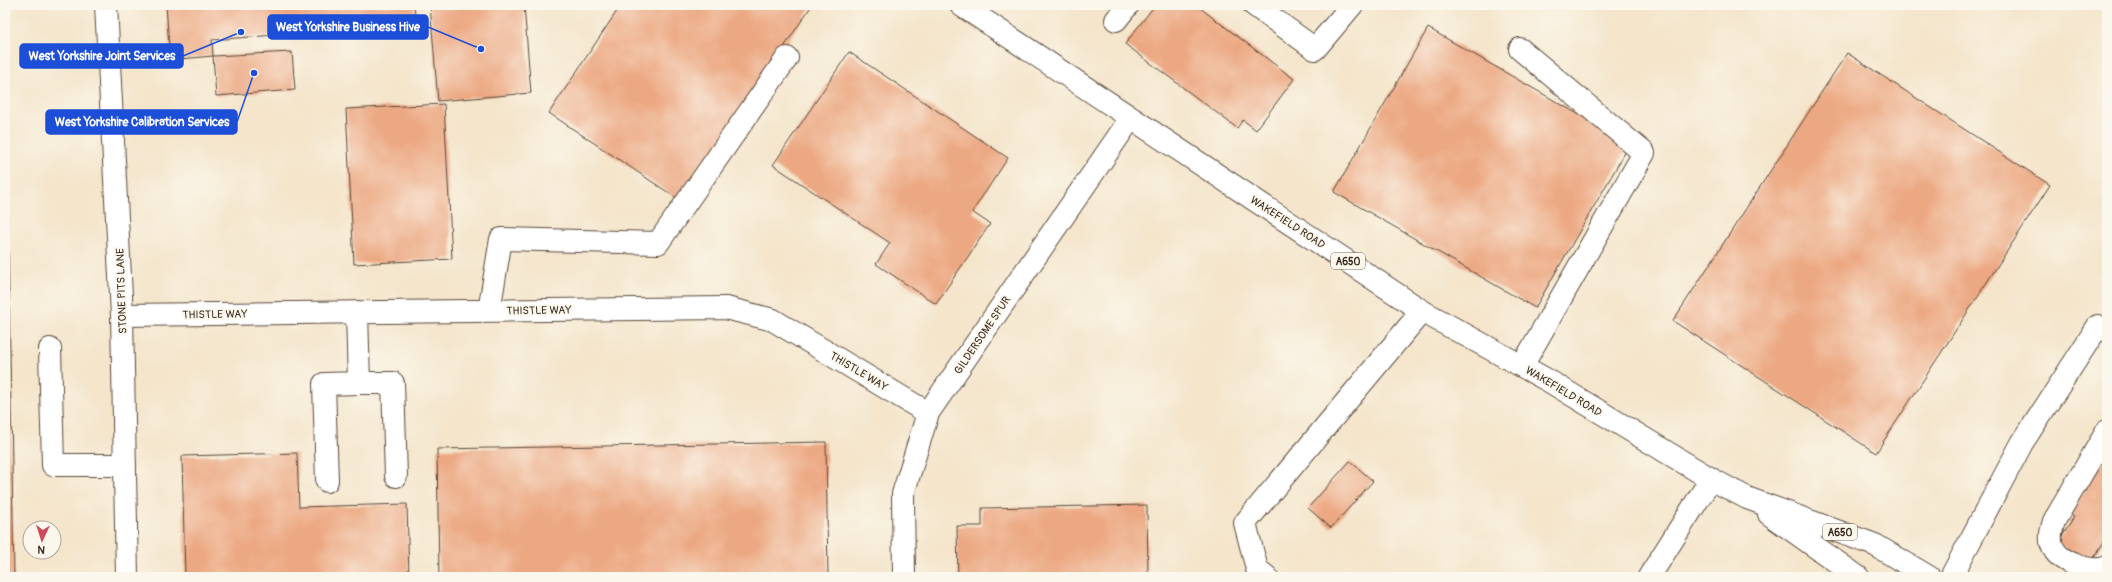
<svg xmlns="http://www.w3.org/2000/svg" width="2112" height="582" font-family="Pangolin,sans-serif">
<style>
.building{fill:#eca882}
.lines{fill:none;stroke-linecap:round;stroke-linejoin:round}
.minor-casing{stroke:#574638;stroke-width:24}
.major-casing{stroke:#574638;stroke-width:24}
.minor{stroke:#fff;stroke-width:22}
.major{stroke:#fff;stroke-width:22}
.labels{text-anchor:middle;stroke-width:3.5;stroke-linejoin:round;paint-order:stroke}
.shield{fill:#fbf7ec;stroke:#75685c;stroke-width:1}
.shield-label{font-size:10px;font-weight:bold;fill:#3b2a1e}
.street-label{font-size:11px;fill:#3b2a1e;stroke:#fbf7ec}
.leader{fill:none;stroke:#1d4ed8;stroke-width:1.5}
.callout-dot{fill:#1d4ed8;stroke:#fbf7ec;stroke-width:1.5}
.callout{fill:#1d4ed8;stroke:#1d4ed8;stroke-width:1.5}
.callout-label{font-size:12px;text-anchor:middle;font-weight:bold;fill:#fff}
</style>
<rect width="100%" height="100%" fill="#fbf7ec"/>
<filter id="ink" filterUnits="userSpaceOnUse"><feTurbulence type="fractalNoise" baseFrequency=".025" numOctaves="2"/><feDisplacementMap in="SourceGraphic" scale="8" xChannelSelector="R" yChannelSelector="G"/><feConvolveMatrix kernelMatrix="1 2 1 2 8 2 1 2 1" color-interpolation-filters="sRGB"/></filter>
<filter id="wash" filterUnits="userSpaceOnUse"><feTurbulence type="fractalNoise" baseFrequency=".012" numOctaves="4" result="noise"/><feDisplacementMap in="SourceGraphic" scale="16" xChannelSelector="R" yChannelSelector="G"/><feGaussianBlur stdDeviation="0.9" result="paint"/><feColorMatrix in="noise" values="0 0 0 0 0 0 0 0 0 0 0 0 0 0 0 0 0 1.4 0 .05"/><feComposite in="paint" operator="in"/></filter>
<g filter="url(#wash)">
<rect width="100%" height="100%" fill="#f4e5cb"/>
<g id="blocks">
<!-- building -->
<path class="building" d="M 166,5 L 414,5 L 416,24 L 212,40 L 213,56 L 170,60 Z
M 430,5 L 524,5 L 531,93 L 438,101 Z
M 621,5 L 812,5 L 681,201 L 549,113 Z
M 1155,5 L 1196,5 L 1294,79 L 1256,130 L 1243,120 L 1237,128 L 1125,44 Z
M 1428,28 L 1630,144 L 1535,308 L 1334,192 Z
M 292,52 L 295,90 L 216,96 L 213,56 Z
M 849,52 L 1008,158 L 972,212 L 990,224 L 936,304 L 876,264 L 890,243 L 773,165 Z
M 1847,53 L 2050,185 L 1876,453 L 1673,321 Z
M 444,104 L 452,259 L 354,264 L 346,109 Z
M 5,182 L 7,182 L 14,577 L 5,577 Z
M 826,442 L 828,577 L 439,577 L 437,449 Z
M 2107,452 L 2107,537 L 2090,564 L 2057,543 L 2074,517 L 2069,514 Z
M 297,453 L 299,507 L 407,504 L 409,577 L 185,577 L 182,456 Z
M 1350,461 L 1373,481 L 1331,528 L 1308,508 Z
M 1147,505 L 1148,577 L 958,577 L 957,526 L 982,526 L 982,508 Z"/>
</g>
</g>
<g filter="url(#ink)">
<use href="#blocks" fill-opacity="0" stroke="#574638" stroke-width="1"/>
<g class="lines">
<!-- minor casing -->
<g class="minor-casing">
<path id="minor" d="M 106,5 L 122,315 L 127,577
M 1254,5 L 1315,49 L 1352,5
M 1116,20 L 1128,5
M 1520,49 L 1644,153 L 1522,366
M 489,311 L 501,239 L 658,243 L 787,58
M 357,312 L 359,383 L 393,383 L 396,476
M 122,315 L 726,308 L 773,320 L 928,413
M 50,349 L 53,465 L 125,465
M 2107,431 L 2054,521 C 2051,531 2048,542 2055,551 C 2063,563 2094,574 2107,567
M 327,481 L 324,384 L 359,383
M 904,577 L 903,494 L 928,413 L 1131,118
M 1267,577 L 1257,569 L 1245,523 L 1422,311
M 1649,577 L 1711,479
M 1951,577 L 2022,443 L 2098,326 L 2107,331"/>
</g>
<!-- major casing -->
<g class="major-casing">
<path id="major" d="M 961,5 L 1422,311 L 1549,381 L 1711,479 L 1747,498 L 1875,545 L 1929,577
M 1769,514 L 1858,577"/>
</g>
<!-- minor -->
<use href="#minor" class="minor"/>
<!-- major -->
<use href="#major" class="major"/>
</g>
</g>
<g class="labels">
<!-- shield labels -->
<g class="shield">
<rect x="1331" y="253" width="34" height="16" rx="3"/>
<rect x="1823" y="524" width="34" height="16" rx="3"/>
</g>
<g class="shield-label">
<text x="1348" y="265">A650</text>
<text x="1840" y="536">A650</text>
</g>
<!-- street labels -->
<g class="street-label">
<text transform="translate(1288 222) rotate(33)" y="4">WAKEFIELD ROAD</text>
<text transform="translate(121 291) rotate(-92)" y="4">STONE PITS LANE</text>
<text transform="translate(539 310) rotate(-1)" y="4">THISTLE WAY</text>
<text transform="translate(215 314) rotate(-1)" y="4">THISTLE WAY</text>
<text transform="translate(982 335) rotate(-56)" y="4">GILDERSOME SPUR</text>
<text transform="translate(859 371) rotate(31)" y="4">THISTLE WAY</text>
<text transform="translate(1564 391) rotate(31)" y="4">WAKEFIELD ROAD</text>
</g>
</g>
<!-- callouts -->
<path class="leader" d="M481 49L428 27M241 32L183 56M254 73L237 122"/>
<g class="callout-dot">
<circle cx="481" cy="49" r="4"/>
<circle cx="241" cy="32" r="4"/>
<circle cx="254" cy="73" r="4"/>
</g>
<g class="callout">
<rect x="268" y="15" width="160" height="24" rx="4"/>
<rect x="20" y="44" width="163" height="24" rx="4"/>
<rect x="46" y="110" width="191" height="24" rx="4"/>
</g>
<g class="callout-label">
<text x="348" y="31">West Yorkshire Business Hive</text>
<text x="102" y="60">West Yorkshire Joint Services</text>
<text x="142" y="126">West Yorkshire Calibration Services</text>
</g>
<!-- margin -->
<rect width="2112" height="582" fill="none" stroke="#fbf7ec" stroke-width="20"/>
<!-- north arrow -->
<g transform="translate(42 540) rotate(184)"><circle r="19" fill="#fbf7ec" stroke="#aea59a"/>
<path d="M0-3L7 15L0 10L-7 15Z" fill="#d1495b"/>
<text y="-6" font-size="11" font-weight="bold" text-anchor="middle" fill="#3b2a1e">N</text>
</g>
</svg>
